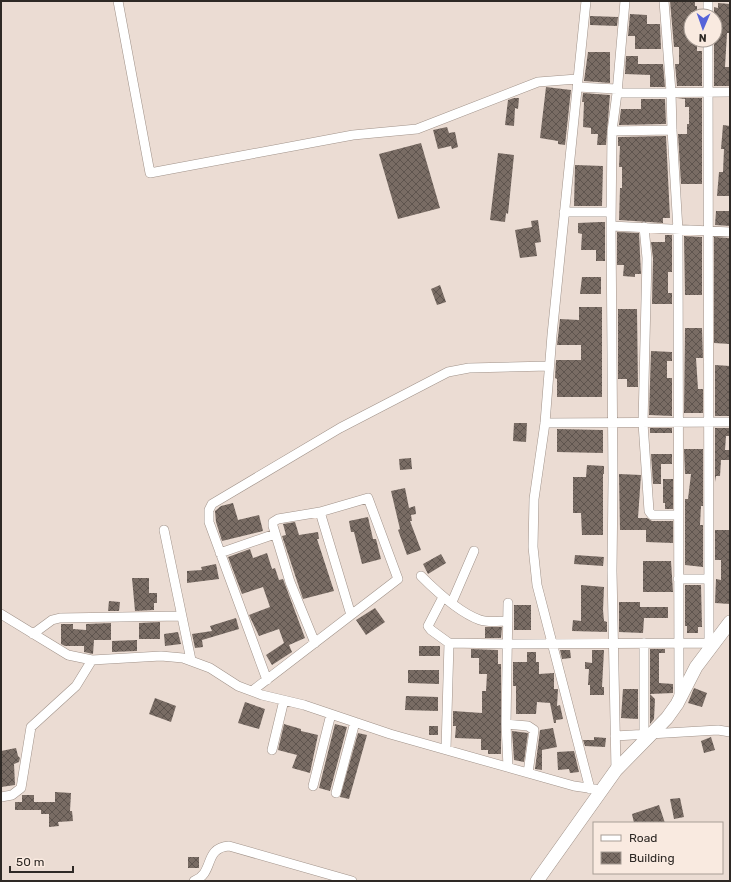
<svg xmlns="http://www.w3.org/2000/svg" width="731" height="882" font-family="Rubik,sans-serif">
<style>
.building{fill:url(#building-cross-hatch)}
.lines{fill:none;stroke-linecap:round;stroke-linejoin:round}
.street-casing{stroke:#a09289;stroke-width:10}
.secondary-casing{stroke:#a09289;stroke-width:14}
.street{stroke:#fff;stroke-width:9}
.secondary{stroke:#fff;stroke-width:13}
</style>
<defs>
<pattern id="building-cross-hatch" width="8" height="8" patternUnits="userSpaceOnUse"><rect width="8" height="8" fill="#796c64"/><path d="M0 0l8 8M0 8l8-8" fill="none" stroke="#5e544e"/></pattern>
</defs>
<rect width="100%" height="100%" fill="#ebdcd3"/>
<!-- building -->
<path class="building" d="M 670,1 L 695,1 L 695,6 L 697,6 L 697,12 L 691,12 L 691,40 L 697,40 L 697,51 L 702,51 L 702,86 L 677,86 L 675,64 L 679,64 L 679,47 L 674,47 Z
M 718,3 L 730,4 L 730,33 L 727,33 L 725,67 L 730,67 L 730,86 L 714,86 L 714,7 L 718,8 Z
M 630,14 L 647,15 L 647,24 L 660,24 L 661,49 L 635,49 L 635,36 L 628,36 Z
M 590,16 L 618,17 L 617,26 L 590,25 Z
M 588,52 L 610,52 L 610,83 L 584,81 Z
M 626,56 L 638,56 L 638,64 L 663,64 L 665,87 L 650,87 L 650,75 L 625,74 Z
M 546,87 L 571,90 L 565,145 L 558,144 L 558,141 L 540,138 Z
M 583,93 L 610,95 L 606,145 L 597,145 L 598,134 L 591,134 L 591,128 L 583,127 L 584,102 L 582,102 Z
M 514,98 L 519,98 L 518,109 L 515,108 L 514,126 L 505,125 L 508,100 Z
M 677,98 L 702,98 L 702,184 L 681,184 L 678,134 L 687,134 L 687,124 L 689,124 L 689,107 L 685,107 L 685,99 Z
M 641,99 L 665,99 L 666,124 L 619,125 L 621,109 L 641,109 Z
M 723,125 L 730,126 L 730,196 L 717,196 L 719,172 L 723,172 L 724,149 L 721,149 Z
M 447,127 L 449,133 L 455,132 L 458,147 L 452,149 L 451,146 L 438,149 L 433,130 Z
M 666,136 L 670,218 L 663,218 L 663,223 L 619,220 L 620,188 L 622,188 L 622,167 L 619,167 L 620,146 L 618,146 L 618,137 Z
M 421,143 L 440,208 L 398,219 L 379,154 Z
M 498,153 L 514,155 L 508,214 L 506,213 L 505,222 L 490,220 Z
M 575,165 L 603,166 L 602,206 L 574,206 Z
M 716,211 L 730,211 L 730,226 L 715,225 Z
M 538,220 L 541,242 L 535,243 L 537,256 L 520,258 L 515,230 L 532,227 L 531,221 Z
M 600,222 L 605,222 L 605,261 L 596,261 L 596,250 L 581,250 L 582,234 L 578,233 L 578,223 Z
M 617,232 L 639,233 L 641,274 L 635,274 L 635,277 L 623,276 L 624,265 L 617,265 Z
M 665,235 L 672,235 L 672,272 L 668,272 L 668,293 L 672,293 L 672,304 L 652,304 L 653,258 L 651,242 L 665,242 Z
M 684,236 L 702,237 L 702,295 L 685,295 Z
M 714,237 L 730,238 L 730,344 L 714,343 Z
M 582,277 L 601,277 L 601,294 L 580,294 Z
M 440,285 L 446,302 L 437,305 L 431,289 Z
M 579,307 L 602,307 L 602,397 L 557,397 L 557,379 L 555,378 L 556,360 L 581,360 L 581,345 L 557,345 L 560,319 L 579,320 Z
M 618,309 L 637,309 L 638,387 L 627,387 L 627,379 L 618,379 Z
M 685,328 L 702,328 L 703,358 L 696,358 L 698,389 L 703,389 L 703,413 L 684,413 Z
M 651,351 L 672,352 L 672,361 L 667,361 L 667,378 L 672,378 L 672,416 L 649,415 Z
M 715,365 L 730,366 L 730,416 L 715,416 Z
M 514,423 L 527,423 L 526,442 L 513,441 Z
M 650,428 L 672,428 L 672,433 L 650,433 Z
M 715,428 L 730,428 L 730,436 L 726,436 L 725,450 L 730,450 L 730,460 L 721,460 L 720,476 L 716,476 L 715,482 Z
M 557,429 L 603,430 L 603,453 L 557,452 Z
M 684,449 L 703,449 L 703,506 L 701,506 L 700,525 L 703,525 L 703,567 L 685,565 L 685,499 L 688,499 L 691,474 L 685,474 Z
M 651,454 L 672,454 L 672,464 L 661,464 L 661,484 L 653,484 Z
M 411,458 L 412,469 L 400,470 L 399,459 Z
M 587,465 L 604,466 L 604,474 L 603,474 L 603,535 L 582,535 L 581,513 L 573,513 L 573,477 L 586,477 Z
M 619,474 L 641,475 L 638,518 L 647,518 L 652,521 L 673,521 L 673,543 L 646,542 L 646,530 L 620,530 Z
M 663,479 L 673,479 L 673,509 L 665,509 L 665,503 L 663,503 Z
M 405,488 L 409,508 L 415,506 L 416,514 L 411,515 L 412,521 L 410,521 L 421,550 L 407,555 L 398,530 L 400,529 L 391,491 Z
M 233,503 L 238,520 L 259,515 L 263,531 L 222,541 L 216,522 L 215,511 L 221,506 Z
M 368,517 L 373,539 L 376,539 L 381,559 L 362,564 L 354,532 L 351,532 L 349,521 Z
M 295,522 L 299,535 L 318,532 L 319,539 L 317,539 L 334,591 L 303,599 L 282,536 L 286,535 L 283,524 Z
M 715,530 L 730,530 L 730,604 L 715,603 L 716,579 L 721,580 L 721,560 L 715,560 Z
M 250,549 L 253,558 L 267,553 L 272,569 L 275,568 L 279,580 L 283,579 L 305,638 L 289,645 L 292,652 L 272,665 L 266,655 L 284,643 L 279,629 L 259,636 L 249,615 L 270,607 L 263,587 L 242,594 L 228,557 Z
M 441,554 L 446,563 L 428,574 L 423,564 Z
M 575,555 L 604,557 L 603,566 L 574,564 Z
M 643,561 L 671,561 L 673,592 L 643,592 Z
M 216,564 L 219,579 L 187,583 L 187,571 L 202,570 L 201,567 Z
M 132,578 L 149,578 L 149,593 L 157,593 L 157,603 L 154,603 L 154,610 L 135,611 Z
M 581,585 L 604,587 L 603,610 L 604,621 L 607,622 L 607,632 L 572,631 L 573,620 L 581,621 Z
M 685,585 L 701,585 L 702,627 L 698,627 L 698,633 L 687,633 L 687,626 L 685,626 Z
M 109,601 L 120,602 L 119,611 L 108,611 Z
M 619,602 L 640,602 L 640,607 L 668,607 L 668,618 L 644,618 L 643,633 L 619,632 Z
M 514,605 L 531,605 L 531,630 L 514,630 Z
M 375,608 L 385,622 L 366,635 L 356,620 Z
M 236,618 L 239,629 L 202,640 L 203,647 L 195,648 L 192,634 L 212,631 L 210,626 Z
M 160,622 L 160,639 L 139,639 L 139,623 Z
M 111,623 L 111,640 L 94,640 L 93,654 L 84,652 L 84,646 L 65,646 L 61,644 L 61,624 L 73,624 L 73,629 L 86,630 L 86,624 Z
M 485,627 L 502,627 L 501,638 L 485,638 Z
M 178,632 L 181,644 L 165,646 L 164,634 Z
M 137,640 L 137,651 L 112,652 L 112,641 Z
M 419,646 L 440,646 L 440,656 L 419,656 Z
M 471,649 L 498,650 L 498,664 L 501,664 L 501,754 L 488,754 L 488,750 L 481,750 L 481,739 L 455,738 L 456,726 L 453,726 L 453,711 L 482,713 L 482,691 L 486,691 L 487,674 L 479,674 L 479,658 L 471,658 Z
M 650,649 L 665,649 L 665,653 L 659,653 L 659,683 L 673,684 L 673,693 L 650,694 L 655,699 L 654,719 L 650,724 Z
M 560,650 L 570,650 L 571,658 L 562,659 Z
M 592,650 L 604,650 L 602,687 L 604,687 L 604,695 L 590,695 L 590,685 L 588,685 L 589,669 L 585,669 L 585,662 L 592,663 Z
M 527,652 L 536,652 L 536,662 L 539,662 L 539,674 L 554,673 L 554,689 L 558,689 L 557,706 L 560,705 L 563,719 L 556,720 L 556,723 L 554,723 L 550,703 L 537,702 L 536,714 L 516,714 L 516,686 L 513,686 L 513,662 L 527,662 Z
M 408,670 L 439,670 L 439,684 L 408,683 Z
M 694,688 L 707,693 L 702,707 L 688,703 Z
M 623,689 L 638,689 L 638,719 L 621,718 Z
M 406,696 L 438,697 L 438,711 L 405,710 Z
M 155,698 L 176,706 L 171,722 L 149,714 Z
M 245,702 L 265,709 L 259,729 L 238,723 Z
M 284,724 L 301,729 L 301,731 L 318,735 L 310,773 L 292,768 L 297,755 L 278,750 Z
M 335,724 L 347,727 L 330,791 L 319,788 Z
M 429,726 L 438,726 L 438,735 L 429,735 Z
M 553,728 L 557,747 L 542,750 L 542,770 L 535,769 L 540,730 Z
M 512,731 L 528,733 L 524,762 L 514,760 Z
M 358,733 L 367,735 L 349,799 L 340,797 Z
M 594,737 L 606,738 L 605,747 L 585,746 L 583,740 L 594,740 Z
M 711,737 L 715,750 L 704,753 L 701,741 Z
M 16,748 L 18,756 L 20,758 L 19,762 L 14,764 L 15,785 L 1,787 L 1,751 Z
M 574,751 L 579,772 L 570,773 L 569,769 L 558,770 L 557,752 Z
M 55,792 L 71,793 L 70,811 L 72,811 L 73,821 L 58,822 L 59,826 L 49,827 L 49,814 L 41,814 L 41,810 L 15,810 L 15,802 L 22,802 L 22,795 L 34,795 L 34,802 L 55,802 Z
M 680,798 L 684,817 L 674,819 L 670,799 Z
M 659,805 L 665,823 L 634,823 L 632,814 Z
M 188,857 L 199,857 L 199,868 L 188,868 Z"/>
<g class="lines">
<!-- street casing -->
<g class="street-casing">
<path id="street" d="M 118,1 L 150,173 L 353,135 L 417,129 L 538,82 L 577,79
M 586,1 L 552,335 L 545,423 L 534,499 L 533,547 L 537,585 L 590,789
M 625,1 L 617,93 L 730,92
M 664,1 L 671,92 L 672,130 L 678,230 L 679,696
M 708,16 L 708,1
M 708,40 L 709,643 L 712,646
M 577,87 L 617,89
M 617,93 L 612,131 L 611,226 L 730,232
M 612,131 L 672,130
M 564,212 L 611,212
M 611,226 L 613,480 L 612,571 L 616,770
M 644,227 L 647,258 L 643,423 L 649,511 L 652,515 L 677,515
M 545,423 L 730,422
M 164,530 L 191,660
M 220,553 L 275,534
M 421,576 C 435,590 460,613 480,620 C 489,623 499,621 508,621
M 678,579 L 708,579
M 443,597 L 428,626 L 431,630 L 449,643
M 452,602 L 474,551
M 1,614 L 68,655 L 92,660 L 161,656 L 183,658 L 210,668 L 238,686 L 262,695 L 304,705 L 390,734 L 574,786 L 595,789
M 33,634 L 52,620 L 60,618 L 182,616
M 315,643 L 290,582 L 273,526 L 273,522 L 278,519 L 320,512
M 644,643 L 644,736
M 267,680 L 209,522 L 209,510 L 212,504 L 340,428 L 448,372 L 469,368 L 549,366
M 252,691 L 398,579 L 368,498 L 320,512 L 351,615
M 506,724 L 528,726 L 534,730 L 528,773
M 615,736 L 718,730 L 730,732
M 446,749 L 449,643 L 508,644 L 709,643
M 272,750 L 284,700
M 508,767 L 506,724 L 508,603
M 313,786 L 331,714
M 336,793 L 355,722
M 1,797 L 12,795 L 21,788 L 31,727 L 76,686 L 92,660
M 194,881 C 215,873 203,848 229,846 L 352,881"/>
</g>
<!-- secondary casing -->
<g class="secondary-casing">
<path id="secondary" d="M 537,881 L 616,770 L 667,718 L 677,704 L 696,667 L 730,622"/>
</g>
<!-- street -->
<use href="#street" class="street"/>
<!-- secondary -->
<use href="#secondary" class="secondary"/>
</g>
<!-- border -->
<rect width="731" height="882" fill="none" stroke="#2e2925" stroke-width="4"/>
<!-- legend -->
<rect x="593" y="822" width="130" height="52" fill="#f9eae0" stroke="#a89d95"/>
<rect x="601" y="835" width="20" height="6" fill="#ffffff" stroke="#a89d95"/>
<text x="629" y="842" font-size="12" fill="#2e2925">Road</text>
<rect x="601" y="852" width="20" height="12" fill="url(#building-cross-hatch)" stroke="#a89d95"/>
<text x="629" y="862" font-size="12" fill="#2e2925">Building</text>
<!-- north arrow -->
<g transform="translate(703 28) rotate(182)"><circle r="19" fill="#f9eae0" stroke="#a89d95"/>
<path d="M0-3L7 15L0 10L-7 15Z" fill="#5663d9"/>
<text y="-6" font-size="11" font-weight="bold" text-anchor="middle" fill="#2e2925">N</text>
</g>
<!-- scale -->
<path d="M10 866v6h63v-6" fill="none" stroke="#2e2925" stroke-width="2"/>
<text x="16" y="866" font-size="12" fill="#2e2925" stroke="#f9eae0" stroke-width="3" paint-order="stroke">50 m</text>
</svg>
